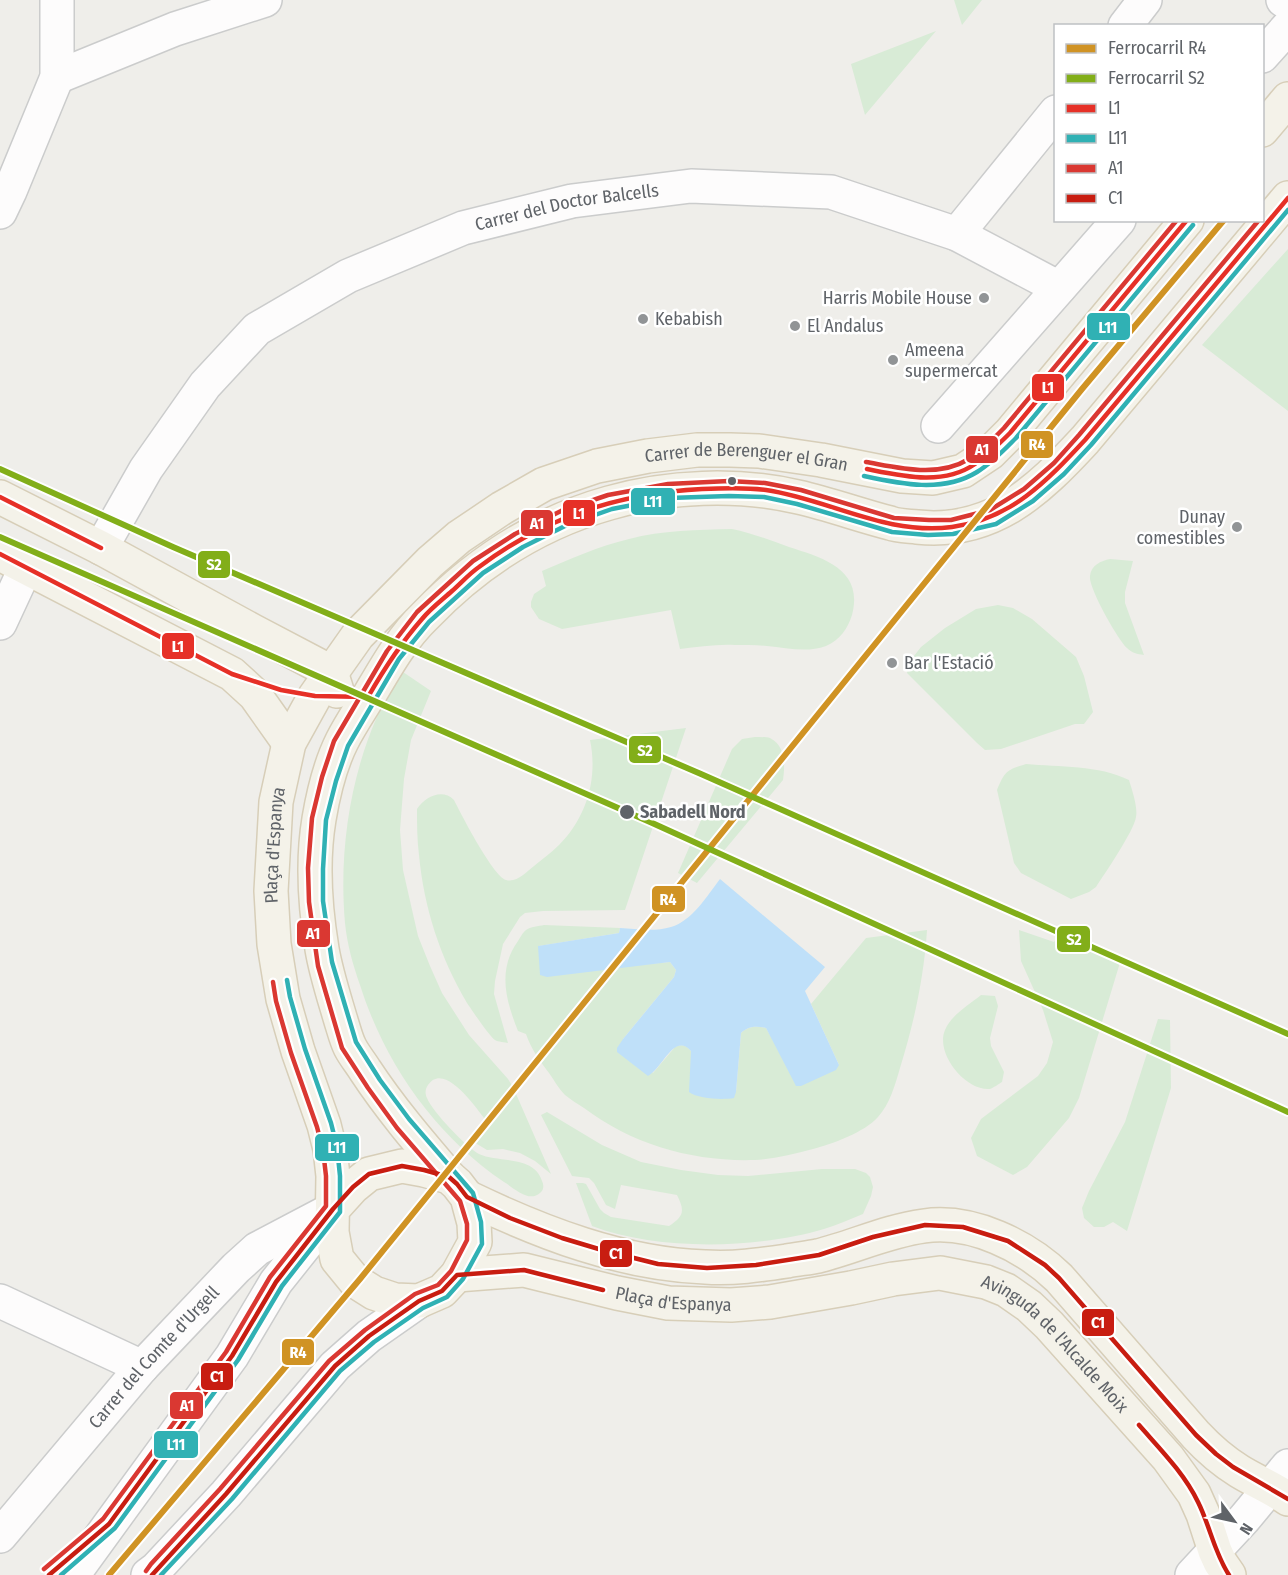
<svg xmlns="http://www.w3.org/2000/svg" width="1288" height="1575" font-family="'Fira Sans Condensed',sans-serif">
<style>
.green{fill:#d8ebd6}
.water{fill:#bfe0f9}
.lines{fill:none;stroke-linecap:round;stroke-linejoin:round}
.minor-casing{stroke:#cbcccc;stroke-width:36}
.major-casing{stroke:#d7ceb8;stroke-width:36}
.minor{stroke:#fdfcfc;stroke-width:33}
.major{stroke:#f4f2e9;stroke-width:33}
.bus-1-casing{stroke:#fff;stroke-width:9}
.bus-2-casing{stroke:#fff;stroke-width:9}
.bus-3-casing{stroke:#fff;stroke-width:9}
.bus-4-casing{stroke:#fff;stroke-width:9}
.bus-1{stroke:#e63027;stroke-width:4.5}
.bus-2{stroke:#30b1b4;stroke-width:4.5}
.bus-3{stroke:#da3832;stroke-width:4.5}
.bus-4{stroke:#c81d11;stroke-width:4.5}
.rail-1-casing{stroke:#fff;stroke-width:10}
.rail-2-casing{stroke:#fff;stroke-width:10}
.rail-1{stroke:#d09324;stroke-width:6}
.rail-2{stroke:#82ae19;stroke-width:6}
.poi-dot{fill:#919496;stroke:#fff;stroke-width:2}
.bus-dot{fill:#5f6368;stroke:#fff;stroke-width:2}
.labels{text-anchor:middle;stroke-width:5;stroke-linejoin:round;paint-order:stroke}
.street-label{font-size:18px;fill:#5f6368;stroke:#fff}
.poi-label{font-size:18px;fill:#5f6368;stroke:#fff;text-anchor:start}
.stop-label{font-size:18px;font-weight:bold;fill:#5f6368;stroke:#fff;text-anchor:start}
.line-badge{stroke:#fff;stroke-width:2}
.badge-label{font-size:16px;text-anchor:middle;font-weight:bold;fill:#fff}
</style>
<rect width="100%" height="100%" fill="#efeeea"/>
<!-- green -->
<path class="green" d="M 954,0 L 982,0 L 962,25 Z
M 936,31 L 865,115 L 851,64 Z
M 1288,249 L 1288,411 L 1202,345 Z
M 732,529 C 751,533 770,540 789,547 C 823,558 864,569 852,615 C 848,628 840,640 826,646 C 807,653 787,648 767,646 C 756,645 745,645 735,645 C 717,644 698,647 680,649 L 671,610 L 562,629 L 539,619 L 531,607 L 531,602 L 534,594 L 546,586 L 542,571 C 570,559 599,546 629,539 C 662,530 698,530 732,529 Z
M 1110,559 L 1133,561 L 1125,592 L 1125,603 L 1144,655 C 1137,654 1132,653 1127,648 C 1118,640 1088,587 1090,576 C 1091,565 1101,561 1110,559 Z
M 998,605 L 1013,608 L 1032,619 L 1076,657 L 1084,676 L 1093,712 L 1084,724 L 1075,724 L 1001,749 L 985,750 L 977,743 L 907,673 L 910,661 L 921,647 L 945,628 L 976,609 Z
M 403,672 L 431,691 L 411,740 L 404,779 L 400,830 L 403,870 L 418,936 L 430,966 L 442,993 L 469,1035 L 508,1079 L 513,1087 L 551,1174 L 535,1161 L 520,1153 L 503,1149 L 487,1150 L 472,1141 L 488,1123 C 478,1111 445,1060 428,1085 C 425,1089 425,1094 427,1098 C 431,1110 467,1148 479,1154 C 498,1163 534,1155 542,1181 C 544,1185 544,1190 540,1193 C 529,1203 514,1188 504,1182 C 435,1135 385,1064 360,985 C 353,965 347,944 345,923 C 339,855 349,782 376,719 C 383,703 393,687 403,672 Z
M 686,728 L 625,910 L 543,911 L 525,913 L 520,917 L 503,944 L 495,981 L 494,994 L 508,1043 C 505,1042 498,1042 495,1040 C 489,1036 472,1010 467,1003 C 440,957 424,908 419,855 C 417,840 417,824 417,809 C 425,797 442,788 454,800 C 461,814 493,876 506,880 C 517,883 526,872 534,866 C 542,859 551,853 559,845 C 587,817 598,778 590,740 Z
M 755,737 C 760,737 767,737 770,738 C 786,746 785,766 783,780 L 697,883 L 678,873 L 732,749 L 742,739 Z
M 1026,764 C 1059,767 1099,765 1129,780 C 1132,790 1138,807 1136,817 C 1134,831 1105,873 1096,887 L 1089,892 L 1071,899 L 1021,873 L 1014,863 L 997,790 C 1005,771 1007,770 1026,764 Z
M 544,925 L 620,928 L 619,933 L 539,946 L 638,965 L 670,962 L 676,970 L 674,977 L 623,1039 L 653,1073 L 675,1047 C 682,1044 686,1045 691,1051 L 692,1058 L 736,1092 L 741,1033 C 749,1026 756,1026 766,1028 L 770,1035 L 839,1065 L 811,1004 L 866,938 L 927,930 C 924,977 914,1023 900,1068 C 895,1085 890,1104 878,1117 C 865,1132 832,1144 813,1149 C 794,1154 774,1159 755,1160 C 694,1162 633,1145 584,1108 C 578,1104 571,1100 565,1095 C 559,1089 554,1080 549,1073 C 540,1061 531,1049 526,1034 L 518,1031 C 506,1001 497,970 518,941 C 520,938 523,932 526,930 C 530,927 539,926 544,925 Z
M 1019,930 L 1054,942 L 1059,936 L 1122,956 L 1079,1098 L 1069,1118 L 1027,1167 L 1013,1175 L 977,1156 L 971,1138 L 981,1119 L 1038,1076 L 1047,1063 L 1053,1042 L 1043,1010 L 1021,961 Z
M 981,995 L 995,996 L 998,1006 L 990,1038 L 991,1046 L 1004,1072 L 1002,1082 C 999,1084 993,1088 990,1089 C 965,1091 935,1053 945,1030 C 951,1015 969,1005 981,995 Z
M 1158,1019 L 1170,1020 L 1171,1088 L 1127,1231 L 1113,1222 L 1104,1227 L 1094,1227 L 1084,1218 L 1082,1208 L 1089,1191 L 1125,1122 Z
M 547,1112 L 602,1145 L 641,1162 L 681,1170 L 718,1175 L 748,1176 L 822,1169 L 855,1169 L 866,1173 L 870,1177 L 873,1187 L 871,1196 L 863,1214 C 850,1219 837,1225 824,1229 C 756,1249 658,1251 592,1226 L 576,1183 L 583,1183 L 586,1184 L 600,1209 L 604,1213 L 611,1217 L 669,1226 C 684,1216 685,1211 677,1195 L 621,1185 L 615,1209 L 606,1205 L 594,1183 L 589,1178 L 572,1176 L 541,1115 Z"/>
<!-- water -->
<path class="water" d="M 720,879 L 825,967 L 805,991 L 839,1065 L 836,1070 L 801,1086 L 796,1086 L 766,1028 C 756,1026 749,1026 741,1033 L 736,1092 L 734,1098 C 723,1100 698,1099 689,1092 L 691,1051 C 674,1032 663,1068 648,1076 L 617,1052 L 617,1048 L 623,1039 L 674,977 L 676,970 L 670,962 L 547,977 L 540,975 L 538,946 L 619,933 L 620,928 C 636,929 655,932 671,927 C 692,921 707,896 720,879 Z"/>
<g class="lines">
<!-- minor casing -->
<g class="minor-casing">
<g id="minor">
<path d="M 1283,0 L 1288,3"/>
<path d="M 1125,26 L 1145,0"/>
<path d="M 1262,56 L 1288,27"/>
<path d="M 57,77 L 175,29 L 265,0"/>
<path d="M 0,212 L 10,191 L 57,77 L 57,0"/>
<path d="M 957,234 L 1056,112"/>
<path d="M 938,426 L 1119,220"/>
<path id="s1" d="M 101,548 L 146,469 L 205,385 L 257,329 L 348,276 L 463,228 L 572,201 L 691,186 L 831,192 L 957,234 L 1059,288"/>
<path d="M 0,623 L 26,567"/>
<path d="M 0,1301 L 142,1367"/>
<path id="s2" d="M 0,1536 L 142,1367 L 236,1268 L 257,1249 L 333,1209"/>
<path d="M 73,1575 L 232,1356 L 276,1282 L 327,1218"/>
<path d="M 148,1575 L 156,1569 L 226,1494 L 335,1366 L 369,1336 L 419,1301"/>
<path d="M 1192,1575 L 1244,1519 L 1288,1466"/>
</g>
</g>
<!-- major casing -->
<g class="major-casing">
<g id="major">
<path d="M 1262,130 L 1288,99"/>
<path d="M 0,497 L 101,548 L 253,631 L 331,672 L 337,691"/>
<path d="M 0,554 L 232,674 L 255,695 L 289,743"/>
<path d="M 449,1177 C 419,1142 390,1108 365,1070 C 360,1062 354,1055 350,1047 C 346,1039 344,1030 341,1021 C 334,997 326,973 322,949 C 315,907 312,861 319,819 C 323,795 331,763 342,741 C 350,725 361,709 370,694 C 386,667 402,638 425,616 C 476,563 538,523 609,503 C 667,486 738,483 798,497 C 829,504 859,515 890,523 C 898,526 908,526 917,527 C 992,535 1038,491 1085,440 L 1288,198"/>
<path d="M 467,1197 C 542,1233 622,1264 705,1267 C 733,1269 760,1265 787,1261 C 797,1259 808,1258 818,1256 C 854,1247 887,1231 924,1226 C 972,1219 1026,1246 1059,1278 L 1196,1435 C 1209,1449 1223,1461 1239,1471 C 1255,1481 1273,1488 1288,1499"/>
<path id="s3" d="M 333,1209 L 353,1187 L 369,1174 L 402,1166 L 424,1170 L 449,1177 L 457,1184 L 467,1197 L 474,1223 L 475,1242 L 457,1275 L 442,1291 L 419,1301 L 395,1300 L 374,1293 L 355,1281 L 337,1259 L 332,1232 L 333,1176 L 330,1149 L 324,1125 L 298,1051 L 283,999 L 274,944 L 271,891 L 276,802 L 289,743 L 315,696 L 358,635 L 430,562 L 459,537 L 502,508 L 544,484 L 597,466 L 648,456 L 697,450 L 730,450 L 759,451 L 821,460 L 902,476 L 933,478 L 963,471 L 990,453 L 1010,433 L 1187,220"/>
<path id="s4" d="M 457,1275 L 524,1270 L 617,1293 L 668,1303 L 731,1305 L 770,1302 L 851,1288 L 893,1279 L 940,1273 L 986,1282 L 1006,1290 L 1029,1306 L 1049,1325 L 1168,1458 L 1194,1494 L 1203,1514 L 1215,1551 L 1220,1562 L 1229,1575"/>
</g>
</g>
<!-- minor -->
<use href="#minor" class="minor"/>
<!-- major -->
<use href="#major" class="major"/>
<!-- bus-1 casing -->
<g class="bus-1-casing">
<path id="bus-1" d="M 867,469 C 902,476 943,486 975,464 C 988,455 999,444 1010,433 L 1187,220
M 0,497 L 101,548
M 0,554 L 232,674 L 281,690 L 315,696 L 368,697
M 368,697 C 384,669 401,643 422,619 C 431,608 442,600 452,591 C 461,583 469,574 479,567 C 545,517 621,493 702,489 C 723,488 745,487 766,490 C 828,499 887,536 952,527 C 1011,519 1046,482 1085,440 L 1288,198"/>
</g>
<!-- bus-2 casing -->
<g class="bus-2-casing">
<path id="bus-2" d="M 864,476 C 901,484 943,493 977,472 C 992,463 1004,450 1016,438 L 1193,225
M 61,1575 L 115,1528 L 238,1360 L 282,1286 L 340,1212 L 340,1176 L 337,1147 L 331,1123 L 305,1049 L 290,997 L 287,980
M 161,1575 L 232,1499 L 340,1371 L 374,1342 L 423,1308 L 447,1297 L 463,1279 L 482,1244 L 481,1222 L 473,1193 L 409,1119 L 380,1080 L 356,1042 L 332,962 L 323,901 L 323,869 L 326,820 L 336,781 L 348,746 L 399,659 L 429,622 L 483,573 L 523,547 L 567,525 L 612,509 L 669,498 L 729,496 L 764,497 L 797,504 L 892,532 L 928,535 L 953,534 L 996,524 L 1033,501 L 1064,474 L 1091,445 L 1288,210"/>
</g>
<!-- bus-3 casing -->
<g class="bus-3-casing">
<path id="bus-3" d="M 866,462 C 900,468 938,478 969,459 C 982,451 993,439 1004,428 L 1177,220
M 44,1569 L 103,1519 L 226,1352 L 270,1277 L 326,1206 L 326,1176 L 323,1150 L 317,1127 L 291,1053 L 276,1001 L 273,982
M 146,1571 L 151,1564 L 220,1489 L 329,1361 L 365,1330 L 415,1294 L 438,1285 L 451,1271 L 467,1240 L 467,1224 L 460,1201 L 397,1128 L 368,1088 L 342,1048 L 318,966 L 309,902 L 308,868 L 312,818 L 322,777 L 334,741 L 387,651 L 417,612 L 473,561 L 515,534 L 561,511 L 608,495 L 668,484 L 729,481 L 765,483 L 801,490 L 894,518 L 929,520 L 951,520 L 990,510 L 1024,489 L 1054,463 L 1079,435 L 1259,220"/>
</g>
<!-- bus-4 casing -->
<g class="bus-4-casing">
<path id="bus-4" d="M 1139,1425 C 1160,1449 1184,1473 1198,1502 C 1210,1526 1214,1552 1229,1575
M 49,1575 L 109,1524 L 232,1356 L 276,1282 L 333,1209 L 353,1187 L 369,1174 L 402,1166 L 424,1170 L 449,1177 L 457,1184 L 467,1197 L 510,1218 L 562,1238 L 602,1250 L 658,1264 L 707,1268 L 756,1265 L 819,1255 L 873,1237 L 925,1225 L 963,1227 L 1008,1241 L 1045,1265 L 1059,1278 L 1196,1435 L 1216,1454 L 1233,1467 L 1288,1499
M 152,1575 L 226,1494 L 335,1366 L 369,1336 L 419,1301 L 442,1291 L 457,1275 L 524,1270 L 603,1290"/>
</g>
<!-- bus-1 -->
<use href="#bus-1" class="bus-1"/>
<!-- bus-2 -->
<use href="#bus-2" class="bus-2"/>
<!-- bus-3 -->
<use href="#bus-3" class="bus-3"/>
<!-- bus-4 -->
<use href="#bus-4" class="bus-4"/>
<!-- rail-1 casing -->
<g class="rail-1-casing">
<path id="rail-1" d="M 109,1575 L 360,1279 L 1082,389 L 1224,220"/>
</g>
<!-- rail-2 casing -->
<g class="rail-2-casing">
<path id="rail-2" d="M 0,469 L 173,547 L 701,774 L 1288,1034
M 0,537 L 650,822 L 1288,1112"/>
</g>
<!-- rail-1 -->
<use href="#rail-1" class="rail-1"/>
<!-- rail-2 -->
<use href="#rail-2" class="rail-2"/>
</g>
<!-- markers -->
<g class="poi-dot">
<circle cx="984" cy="298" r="6"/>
<circle cx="643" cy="319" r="6"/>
<circle cx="795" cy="326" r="6"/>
<circle cx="893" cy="360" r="6"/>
<circle cx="1237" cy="527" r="6"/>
<circle cx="892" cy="663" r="6"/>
</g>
<g class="bus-dot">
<circle cx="732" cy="481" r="5"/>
<circle cx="627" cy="812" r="8"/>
</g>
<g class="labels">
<!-- street labels -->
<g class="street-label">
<text dy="6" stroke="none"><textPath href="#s1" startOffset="606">Carrer del Doctor Balcells</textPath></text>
<text dy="6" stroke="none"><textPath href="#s3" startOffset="1490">Carrer de Berenguer el Gran</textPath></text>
<text dy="6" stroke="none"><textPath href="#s3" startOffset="810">Plaça d'Espanya</textPath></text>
<text dy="6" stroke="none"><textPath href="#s4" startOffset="220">Plaça d'Espanya</textPath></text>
<text dy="6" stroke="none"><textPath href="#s4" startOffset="630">Avinguda de l'Alcalde Moix</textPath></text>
<text dy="6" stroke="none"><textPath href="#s2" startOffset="236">Carrer del Comte d'Urgell</textPath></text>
</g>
<!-- poi labels -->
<g class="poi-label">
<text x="972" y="304" text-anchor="end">Harris Mobile House</text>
<text x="655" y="325">Kebabish</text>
<text x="807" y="332">El Andalus</text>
<text x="905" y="356">Ameena<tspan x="905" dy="21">supermercat</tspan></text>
<text x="1225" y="523" text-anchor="end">Dunay<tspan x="1225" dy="21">comestibles</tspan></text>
<text x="904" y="669">Bar l'Estació</text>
</g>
<!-- stop labels -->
<g class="stop-label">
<text x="640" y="818">Sabadell Nord</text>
</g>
</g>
<g class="line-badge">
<rect x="1086" y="312" width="45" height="29" rx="6" fill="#30b1b4"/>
<rect x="1031" y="373" width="34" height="29" rx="6" fill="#e63027"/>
<rect x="1020" y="430" width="34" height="29" rx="6" fill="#d09324"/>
<rect x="965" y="435" width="34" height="29" rx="6" fill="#da3832"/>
<rect x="630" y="487" width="46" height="29" rx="6" fill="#30b1b4"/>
<rect x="562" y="499" width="34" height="28" rx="6" fill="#e63027"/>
<rect x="520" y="509" width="34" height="28" rx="6" fill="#da3832"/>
<rect x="197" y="550" width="34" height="29" rx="6" fill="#82ae19"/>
<rect x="161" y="632" width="34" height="28" rx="6" fill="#e63027"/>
<rect x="628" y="735" width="34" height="29" rx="6" fill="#82ae19"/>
<rect x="651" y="885" width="35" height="28" rx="6" fill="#d09324"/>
<rect x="296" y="919" width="35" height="29" rx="6" fill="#da3832"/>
<rect x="1056" y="925" width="35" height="28" rx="6" fill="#82ae19"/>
<rect x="314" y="1133" width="46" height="29" rx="6" fill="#30b1b4"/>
<rect x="599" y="1239" width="34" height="29" rx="6" fill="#c81d11"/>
<rect x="1081" y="1308" width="34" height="29" rx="6" fill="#c81d11"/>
<rect x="281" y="1338" width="34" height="28" rx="6" fill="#d09324"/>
<rect x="200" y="1362" width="34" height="29" rx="6" fill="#c81d11"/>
<rect x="169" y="1391" width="35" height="29" rx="6" fill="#da3832"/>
<rect x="153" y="1430" width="46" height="29" rx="6" fill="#30b1b4"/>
</g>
<g class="badge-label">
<text x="1108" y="333">L11</text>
<text x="1048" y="393">L1</text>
<text x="1037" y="450">R4</text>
<text x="982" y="455">A1</text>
<text x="653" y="507">L11</text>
<text x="579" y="519">L1</text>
<text x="537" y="529">A1</text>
<text x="214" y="570">S2</text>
<text x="178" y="652">L1</text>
<text x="645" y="756">S2</text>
<text x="668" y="905">R4</text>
<text x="313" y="939">A1</text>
<text x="1074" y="945">S2</text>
<text x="337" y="1153">L11</text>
<text x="616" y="1259">C1</text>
<text x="1098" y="1328">C1</text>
<text x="298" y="1358">R4</text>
<text x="217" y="1382">C1</text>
<text x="187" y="1411">A1</text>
<text x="176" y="1450">L11</text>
</g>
<!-- legend -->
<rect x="1054" y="24" width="210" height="198" fill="#ffffff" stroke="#bfc1c3" stroke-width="1.5"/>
<rect x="1066" y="44" width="30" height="9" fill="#d09324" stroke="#bfc1c3" stroke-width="1.5"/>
<text x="1108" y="54" font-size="18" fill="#5f6368">Ferrocarril R4</text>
<rect x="1066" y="74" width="30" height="9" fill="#82ae19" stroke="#bfc1c3" stroke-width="1.5"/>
<text x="1108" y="84" font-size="18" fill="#5f6368">Ferrocarril S2</text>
<rect x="1066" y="104" width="30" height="9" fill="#e63027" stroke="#bfc1c3" stroke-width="1.5"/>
<text x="1108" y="114" font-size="18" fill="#5f6368">L1</text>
<rect x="1066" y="134" width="30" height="9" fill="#30b1b4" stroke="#bfc1c3" stroke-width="1.5"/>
<text x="1108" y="144" font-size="18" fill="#5f6368">L11</text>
<rect x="1066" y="164" width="30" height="9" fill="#da3832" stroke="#bfc1c3" stroke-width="1.5"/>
<text x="1108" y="174" font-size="18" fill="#5f6368">A1</text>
<rect x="1066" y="194" width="30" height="9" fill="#c81d11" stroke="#bfc1c3" stroke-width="1.5"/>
<text x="1108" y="204" font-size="18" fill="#5f6368">C1</text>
<!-- north arrow -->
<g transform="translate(1234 1521) rotate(123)" stroke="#ffffff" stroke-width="4.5" paint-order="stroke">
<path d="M0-4.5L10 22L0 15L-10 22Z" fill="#5f6368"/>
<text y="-9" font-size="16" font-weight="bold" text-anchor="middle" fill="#5f6368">N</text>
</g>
</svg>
